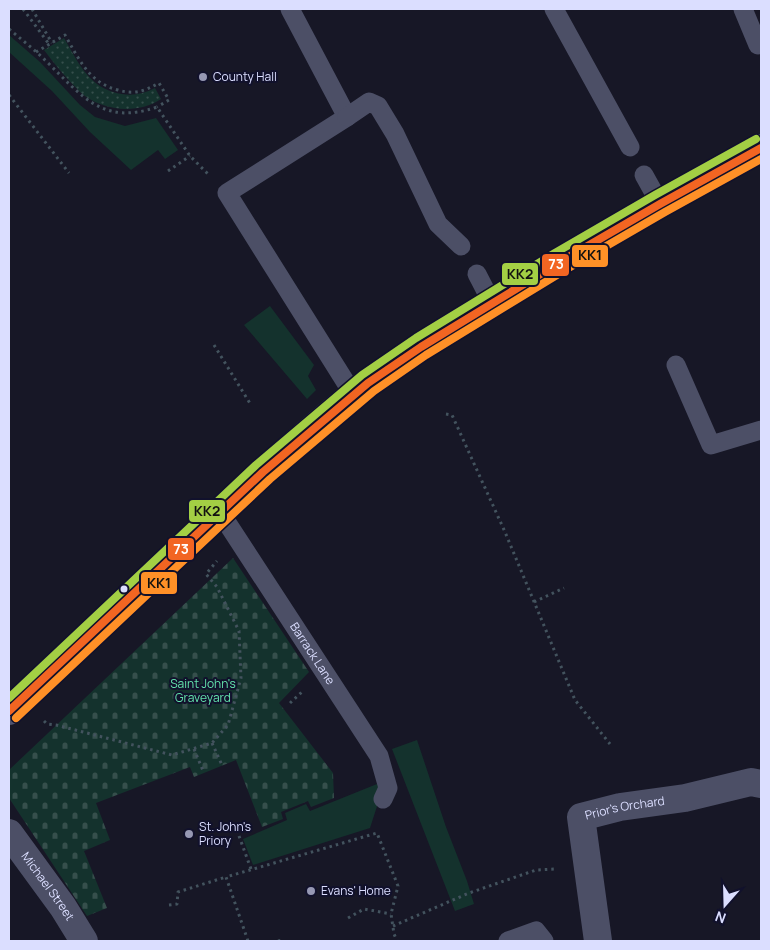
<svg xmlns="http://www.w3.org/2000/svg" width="770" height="950" font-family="Manrope,sans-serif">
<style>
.grass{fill:#14322d}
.cemetery{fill:url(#cemetery-stones)}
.garden{fill:url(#garden-dots)}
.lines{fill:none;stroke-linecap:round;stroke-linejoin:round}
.path{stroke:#43535e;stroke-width:3;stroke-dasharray:2.5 4;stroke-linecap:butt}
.service{stroke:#4c4f66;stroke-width:19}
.minor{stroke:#4c4f66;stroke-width:28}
.tertiary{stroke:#4c4f66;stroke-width:28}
.secondary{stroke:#4f526c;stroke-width:28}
.bus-1-casing{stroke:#11112c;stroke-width:11}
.bus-2-casing{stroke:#11112c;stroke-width:11}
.bus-3-casing{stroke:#11112c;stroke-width:11}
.bus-1{stroke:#f26522;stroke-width:8}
.bus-2{stroke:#ff9027;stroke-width:8}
.bus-3{stroke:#a3cf44;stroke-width:8}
.poi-dot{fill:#9698b3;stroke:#11112c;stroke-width:2}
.bus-dot{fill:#dbdeff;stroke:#11112c;stroke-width:2}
.labels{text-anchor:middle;stroke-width:4;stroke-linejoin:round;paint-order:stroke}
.poi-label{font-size:12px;fill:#dbdeff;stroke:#11112c;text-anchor:start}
.street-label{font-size:12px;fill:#dbdeff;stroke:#11112c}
.park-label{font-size:12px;fill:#63e3ac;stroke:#11112c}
.line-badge{stroke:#11112c;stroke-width:2}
.badge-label{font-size:14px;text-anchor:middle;font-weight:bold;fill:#fff}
.pale-badge-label{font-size:14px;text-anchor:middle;font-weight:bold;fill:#111}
</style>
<defs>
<pattern id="cemetery-stones" width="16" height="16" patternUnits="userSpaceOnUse" patternTransform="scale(1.25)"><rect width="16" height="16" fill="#14322d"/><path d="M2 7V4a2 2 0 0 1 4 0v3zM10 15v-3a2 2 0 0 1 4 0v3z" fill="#364f4c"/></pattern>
<pattern id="garden-dots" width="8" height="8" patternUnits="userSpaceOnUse" patternTransform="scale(1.25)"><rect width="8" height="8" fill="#14322d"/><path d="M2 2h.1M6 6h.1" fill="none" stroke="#364f4c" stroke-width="1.8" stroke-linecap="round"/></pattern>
</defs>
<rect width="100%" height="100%" fill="#171726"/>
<!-- grass -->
<path class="grass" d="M 9,35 L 40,62 L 80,105 L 95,117 L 125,126 L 156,118 L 178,150 L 165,159 L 158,150 L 131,170 L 90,132 L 52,91 L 9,52 Z
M 270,306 L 314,365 L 308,376 L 316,390 L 307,399 L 244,325 Z
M 417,740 L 446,827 L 467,881 L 474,904 L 455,911 L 392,749 Z
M 377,784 L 381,794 L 370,828 L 253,865 L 243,839 L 287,820 L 285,813 L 306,804 L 310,811 Z"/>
<!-- cemetery -->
<path class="cemetery" d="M 233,558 L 309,672 L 279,703 L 333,773 L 334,798 L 311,807 L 308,801 L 281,812 L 283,819 L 262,827 L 236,760 L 194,777 L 190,767 L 96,803 L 110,840 L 84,851 L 107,908 L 87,916 L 9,798 L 9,770 Z"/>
<!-- garden -->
<path class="garden" d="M 64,38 C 77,60 87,84 113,92 C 129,97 141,95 155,88 L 161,99 C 138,115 101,111 80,92 C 67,79 55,65 44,50 Z"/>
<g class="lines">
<!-- path -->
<path class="path" d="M 23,9 L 49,44
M 32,9 L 52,43
M 9,29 C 22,40 35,50 47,62 C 82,96 103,126 157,107 L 190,156 L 208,174
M 36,52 L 65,35 C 79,59 89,83 118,90 C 134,95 145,91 159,83 L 169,100 L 157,107
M 9,95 L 69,173
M 168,171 L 190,156
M 214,345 L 251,405
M 446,414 L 452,415 L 505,532 L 575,700 L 610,744
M 534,602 L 564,588
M 290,703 L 303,691
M 44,721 L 47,724 L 56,725 L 172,755 L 212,743 L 228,725 L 241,678 L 239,631 L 217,587 L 206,574 L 217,561
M 212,743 L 222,765
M 194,749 L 204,773
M 239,836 L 251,869
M 169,905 L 177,904 L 178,892 L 226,877
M 348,918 L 364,909 L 391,914
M 393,926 L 469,893 L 536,870 L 556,869
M 248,941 L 226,877 L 377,833 L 398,886 L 391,914 L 394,934 L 397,941
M 278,941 L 282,940 L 283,941"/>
<!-- service -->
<g class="service">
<path d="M 290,9 L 347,117 L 227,193 L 353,394"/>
<path d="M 554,9 L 630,147"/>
<path d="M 743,9 L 758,45"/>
<path d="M 347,117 L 369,102 L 378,106 L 395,134 L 438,224 L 461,246"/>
<path d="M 644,175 L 659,202"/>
<path d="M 477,274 L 492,303"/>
<path d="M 676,365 L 711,445 L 761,430"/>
<path id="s1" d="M 220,512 L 379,756 L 388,788 L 383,799"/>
<path d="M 508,941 L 536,931 L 544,941"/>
</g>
<!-- minor -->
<path class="minor" id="s2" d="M 598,941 L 581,817 L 620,807 L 685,798 L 751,782 L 761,784"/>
<!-- tertiary -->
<path class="tertiary" id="s3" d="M 9,833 L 63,907 L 84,941"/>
<!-- secondary -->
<path class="secondary" d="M 9,711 C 123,607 231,494 351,396 C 394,361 447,331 494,302 C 582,248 670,196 761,148"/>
<!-- bus-1 casing -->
<g class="bus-1-casing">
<path id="bus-1" d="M 9,711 L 263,472 L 368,383 L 421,347 L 560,262 L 660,204 L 761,148"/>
</g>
<!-- bus-2 casing -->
<g class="bus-2-casing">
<path id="bus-2" d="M 16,718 L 270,479 L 374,391 L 426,355 L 565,270 L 665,212 L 761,159"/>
</g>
<!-- bus-3 casing -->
<g class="bus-3-casing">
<path id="bus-3" d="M 9,698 L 256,465 L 362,375 L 416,338 L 555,253 L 655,195 L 756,139"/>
</g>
<!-- bus-1 -->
<use href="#bus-1" class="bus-1"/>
<!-- bus-2 -->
<use href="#bus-2" class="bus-2"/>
<!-- bus-3 -->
<use href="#bus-3" class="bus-3"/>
</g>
<!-- markers -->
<g class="poi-dot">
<circle cx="203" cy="77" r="5"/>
<circle cx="189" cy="834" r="5"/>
<circle cx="311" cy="891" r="5"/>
</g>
<circle class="bus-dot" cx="124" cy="589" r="4.5"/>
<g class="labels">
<!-- poi labels -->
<g class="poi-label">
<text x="213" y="81">County Hall</text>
<text x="199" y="831">St. John's<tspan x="199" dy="14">Priory</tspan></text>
<text x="321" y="895">Evans' Home</text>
</g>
<!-- street labels -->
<g class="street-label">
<text dy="4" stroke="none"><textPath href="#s1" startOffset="169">Barrack Lane</textPath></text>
<text dy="4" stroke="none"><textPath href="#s2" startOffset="170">Prior's Orchard</textPath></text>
<text dy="4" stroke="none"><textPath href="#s3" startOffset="66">Michael Street</textPath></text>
</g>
<!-- park labels -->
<g class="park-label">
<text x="203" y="688">Saint John's<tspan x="203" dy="14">Graveyard</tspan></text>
</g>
</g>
<g class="line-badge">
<rect x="571" y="244" width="38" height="24" rx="5" fill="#ff9027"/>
<rect x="541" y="253" width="29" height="24" rx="5" fill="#f26522"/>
<rect x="501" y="262" width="38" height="24" rx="5" fill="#a3cf44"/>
<rect x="188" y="499" width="38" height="24" rx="5" fill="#a3cf44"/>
<rect x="167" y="537" width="28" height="24" rx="5" fill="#f26522"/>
<rect x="140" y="571" width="38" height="24" rx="5" fill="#ff9027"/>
</g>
<g class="badge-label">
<text x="556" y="269">73</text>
<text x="181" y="554">73</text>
</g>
<g class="pale-badge-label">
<text x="590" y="260">KK1</text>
<text x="520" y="279">KK2</text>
<text x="207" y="516">KK2</text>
<text x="159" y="588">KK1</text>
</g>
<!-- border -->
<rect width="770" height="950" fill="none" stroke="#dbdeff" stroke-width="20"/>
<!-- north arrow -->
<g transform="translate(725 905) rotate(200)" stroke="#11112c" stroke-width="4" paint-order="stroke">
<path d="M0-4L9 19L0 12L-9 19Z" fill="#dbdeff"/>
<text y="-8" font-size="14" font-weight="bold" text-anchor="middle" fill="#dbdeff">N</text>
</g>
</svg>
